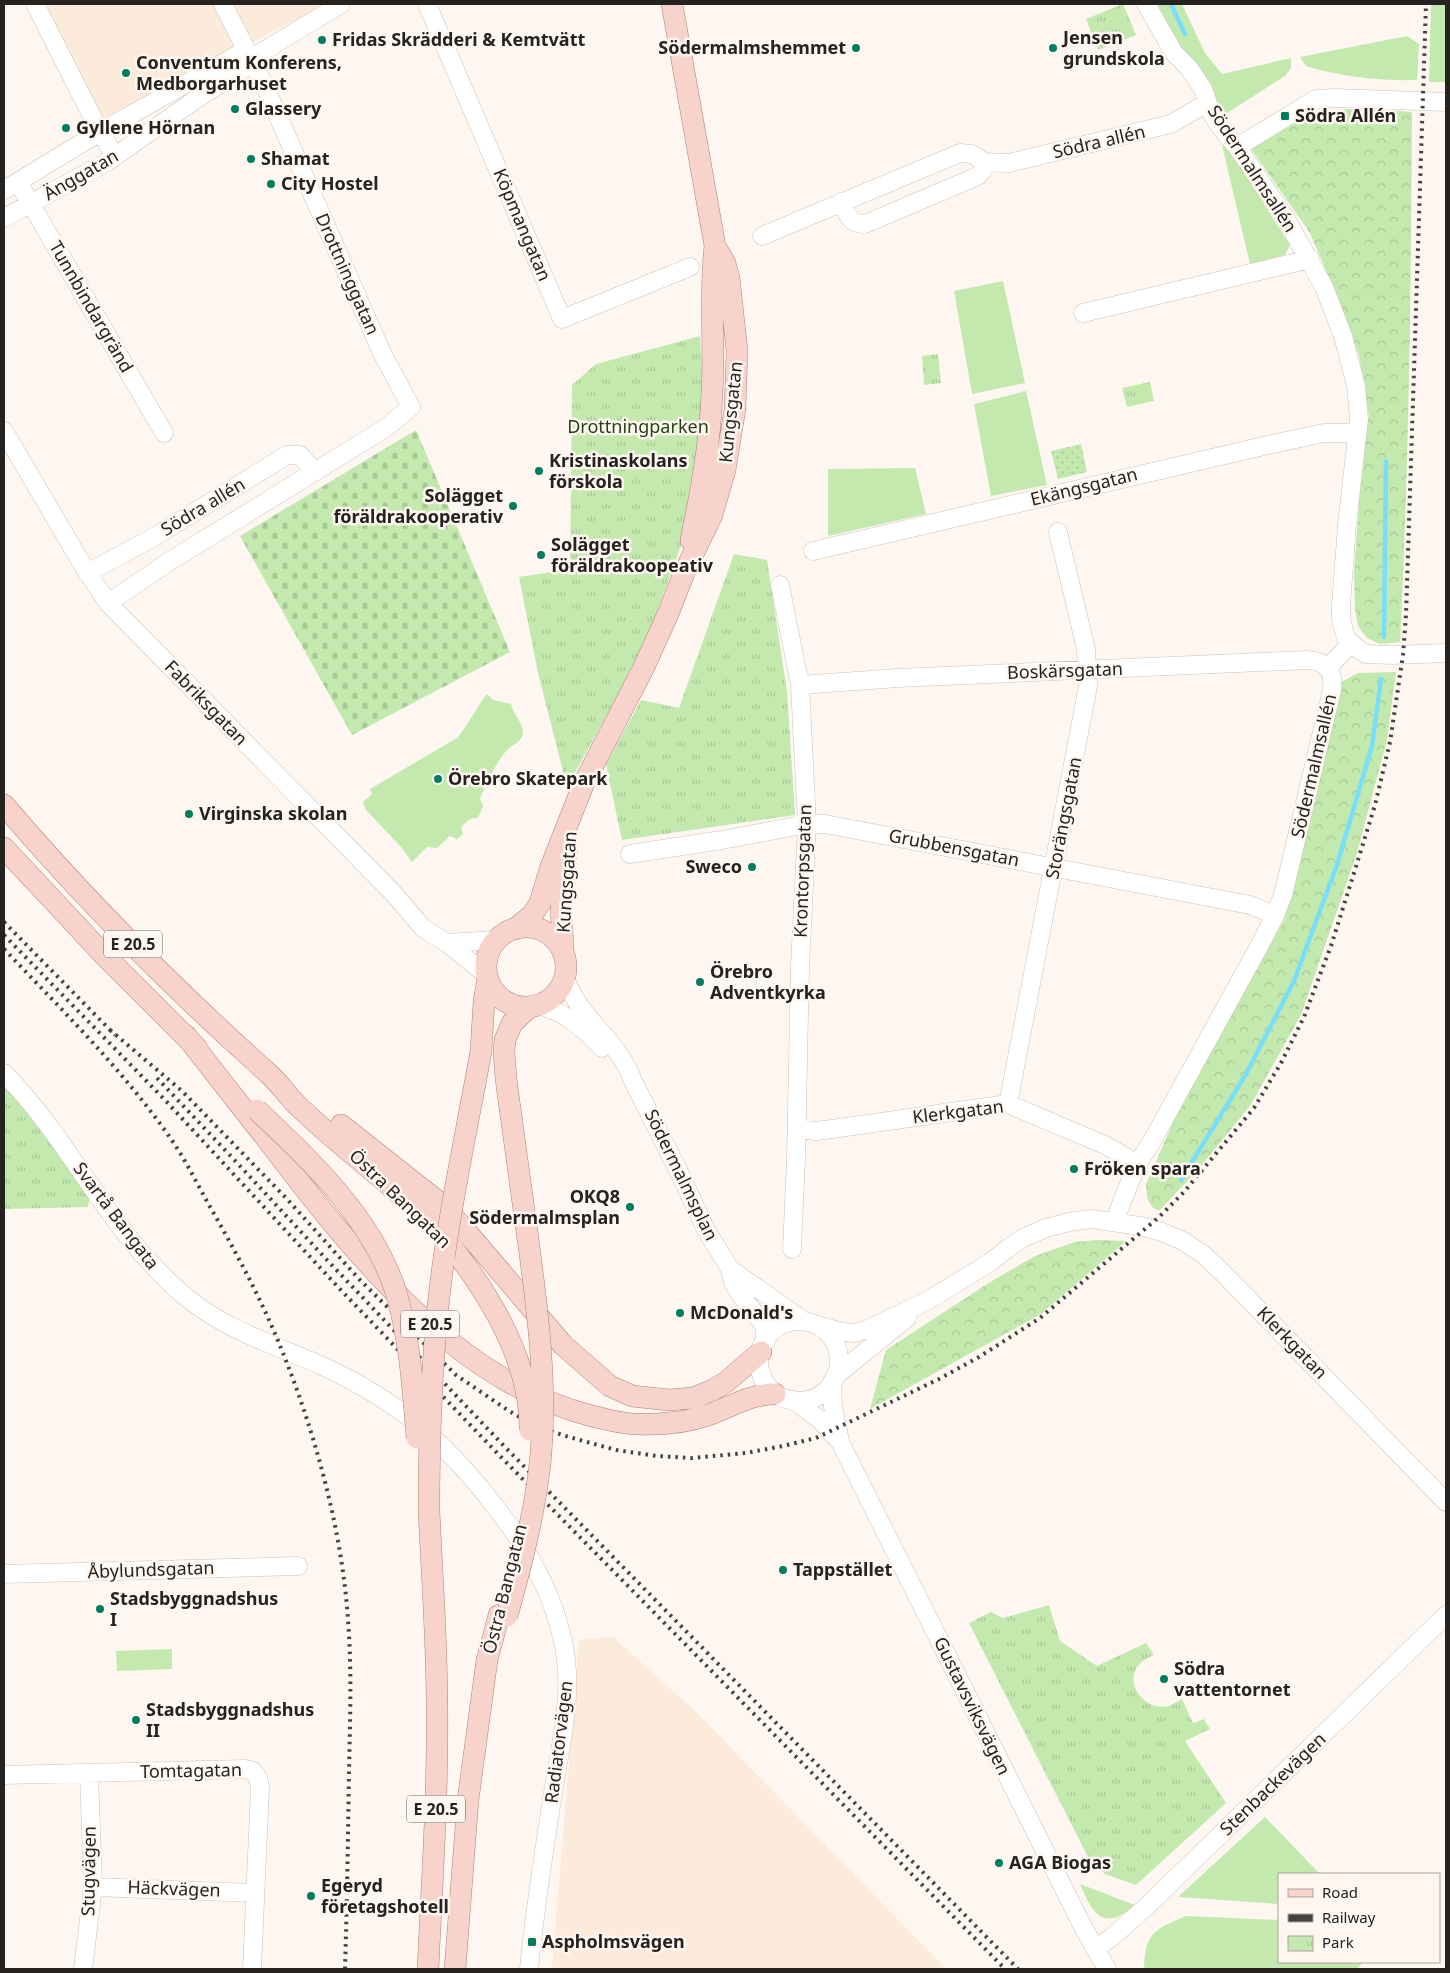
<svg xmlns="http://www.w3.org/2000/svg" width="1450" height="1973" font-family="'Noto Sans',sans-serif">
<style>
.commercial{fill:#fcebda}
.grass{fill:#c3e9af}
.forest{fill:url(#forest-crowns)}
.cemetery{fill:url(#cemetery-stones)}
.park{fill:url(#park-tufts)}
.garden{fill:url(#garden-dots)}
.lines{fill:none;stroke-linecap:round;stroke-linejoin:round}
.stream{stroke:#79def9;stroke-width:4.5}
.minor-casing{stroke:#ccc0b7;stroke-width:19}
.major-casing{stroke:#ab8279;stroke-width:22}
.minor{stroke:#fff;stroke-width:18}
.major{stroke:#f7d3cc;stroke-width:21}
.rail{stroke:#46423e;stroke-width:4;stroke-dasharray:2.5 5;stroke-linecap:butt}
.major-bridge-casing{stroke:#ab8279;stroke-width:22;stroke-linecap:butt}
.major-bridge{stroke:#f7d3cc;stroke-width:21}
.poi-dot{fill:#007d5c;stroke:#fef7f1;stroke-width:2}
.labels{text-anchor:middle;stroke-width:5;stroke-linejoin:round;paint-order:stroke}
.shield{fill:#fef7f1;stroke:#67625e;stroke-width:1}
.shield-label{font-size:16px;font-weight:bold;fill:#26221f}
.poi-label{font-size:18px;font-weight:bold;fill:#26221f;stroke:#fef7f1;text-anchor:start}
.street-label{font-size:18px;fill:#26221f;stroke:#fef7f1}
.park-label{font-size:18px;fill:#244012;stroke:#fef7f1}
</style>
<defs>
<pattern id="forest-crowns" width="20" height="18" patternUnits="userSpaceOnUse" patternTransform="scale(1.25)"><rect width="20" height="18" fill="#c3e9af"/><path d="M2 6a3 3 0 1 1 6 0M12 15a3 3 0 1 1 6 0" fill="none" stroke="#a7c896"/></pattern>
<pattern id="cemetery-stones" width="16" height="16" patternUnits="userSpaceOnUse" patternTransform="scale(1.25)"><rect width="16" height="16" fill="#c3e9af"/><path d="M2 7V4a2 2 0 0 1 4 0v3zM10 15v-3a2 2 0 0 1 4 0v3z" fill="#a7c896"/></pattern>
<pattern id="park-tufts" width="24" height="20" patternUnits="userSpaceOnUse" patternTransform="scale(1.25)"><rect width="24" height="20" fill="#c3e9af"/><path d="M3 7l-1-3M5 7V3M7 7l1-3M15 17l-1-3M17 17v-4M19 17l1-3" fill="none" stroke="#a7c896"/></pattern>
<pattern id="garden-dots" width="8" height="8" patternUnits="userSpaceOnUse" patternTransform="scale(1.25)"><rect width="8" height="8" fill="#c3e9af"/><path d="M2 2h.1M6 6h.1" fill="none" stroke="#a7c896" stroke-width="1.8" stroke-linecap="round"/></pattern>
</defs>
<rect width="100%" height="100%" fill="#fef7f1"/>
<!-- commercial -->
<path class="commercial" d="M 30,4 L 327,4 L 88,126 Z
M 613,1637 L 695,1711 L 946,1969 L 552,1969 L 579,1640 Z"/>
<!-- grass -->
<path class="grass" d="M 1157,4 L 1182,4 L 1205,53 L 1222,74 L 1291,58 L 1291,68 L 1285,76 L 1221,117 L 1203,78 L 1171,33 Z
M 1431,4 L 1446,4 L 1446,82 L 1429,82 Z
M 1407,36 L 1419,44 L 1417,80 C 1379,81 1342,77 1306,66 L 1300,57 Z
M 1222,145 L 1228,147 L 1290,245 L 1285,255 L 1250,264 Z
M 1003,281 L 1025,383 L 972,394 L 954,291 Z
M 1026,391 L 1047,485 L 991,496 L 974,404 Z
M 915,468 L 926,514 L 828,536 L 828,469 Z
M 487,694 L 493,700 L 511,704 C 513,714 524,724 523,733 C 522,742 512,745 507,750 C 497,761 485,785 480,799 L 483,806 L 478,818 C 469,818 466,821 461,828 L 463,834 L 456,840 L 455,838 L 450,836 L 437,848 L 427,847 L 412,862 L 401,847 L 366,810 L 363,802 L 372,794 L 370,789 L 457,738 C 469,724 476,708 487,694 Z
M 172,1649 L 172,1669 L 117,1671 L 116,1651 Z
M 1265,1817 L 1320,1874 L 1279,1874 L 1279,1904 L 1178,1897 Z
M 1080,1884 L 1135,1905 C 1104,1932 1093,1915 1080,1884 Z
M 1186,1916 L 1279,1920 L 1279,1962 L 1363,1962 L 1358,1968 L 1347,1969 L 1144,1969 C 1145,1932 1154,1930 1186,1916 Z"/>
<!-- forest -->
<path class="forest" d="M 1360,108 L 1412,112 C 1411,289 1409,465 1400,642 L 1380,644 L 1367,638 L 1358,626 L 1355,609 L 1354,572 L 1360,491 L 1356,460 L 1369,417 L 1359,355 L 1343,311 L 1310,233 L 1249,146 L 1302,114 Z
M 1396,672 L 1387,740 L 1357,853 L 1301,1015 L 1250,1106 L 1196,1172 L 1159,1211 L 1152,1207 L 1147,1198 L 1146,1184 L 1176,1116 L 1284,920 L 1341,682 L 1358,673 Z
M 1097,1240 L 1126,1241 L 1041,1314 L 870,1409 L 886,1350 L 987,1284 L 1035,1256 L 1075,1242 Z"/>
<!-- cemetery -->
<path class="cemetery" d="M 416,430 L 510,652 L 352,735 L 240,536 Z"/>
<!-- park -->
<path class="park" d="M 1123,4 L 1136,35 L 1098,50 L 1086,19 Z
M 700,336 L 706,431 L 685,535 L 651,628 L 615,700 L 567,787 L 538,673 L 519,577 L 570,569 L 572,385 L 596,364 Z
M 938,354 L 941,383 L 924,385 L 922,356 Z
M 1150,382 L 1154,401 L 1127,407 L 1122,388 Z
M 734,554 L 767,560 L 787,691 L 795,815 L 622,840 L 606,765 L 641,700 L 679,708 Z
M 4,1082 L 90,1196 L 88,1207 L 4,1209 Z
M 1049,1605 L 1060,1641 L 1097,1666 L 1146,1643 L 1154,1655 C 1150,1657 1146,1658 1143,1661 C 1120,1678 1143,1712 1168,1706 C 1173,1705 1178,1701 1182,1699 L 1193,1723 L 1204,1719 L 1210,1729 L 1185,1741 L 1226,1803 L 1136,1885 L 1105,1874 L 1090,1861 L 969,1623 L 991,1612 L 1003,1618 Z"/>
<!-- garden -->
<path class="garden" d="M 1081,444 L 1087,472 L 1058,479 L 1051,451 Z"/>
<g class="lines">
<!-- stream -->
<path class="stream" d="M 1171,4 L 1185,34
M 1384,637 L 1386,461
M 1181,1180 L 1246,1074 L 1294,981 L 1337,865 L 1372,746 L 1381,679"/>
<!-- minor casing -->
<g class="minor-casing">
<path id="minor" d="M 35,4 L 100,132 L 115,156
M 427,4 L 562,319 L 690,267
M 1146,4 L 1174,53 L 1189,68 L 1203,89 L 1211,112 L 1218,124 L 1237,147 L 1285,217 L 1324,287 L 1343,336 L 1356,386 L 1359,419 L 1347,525 L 1341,605 L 1341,620 L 1346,638 L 1359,650 L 1366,654 L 1392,655 L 1446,653
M 1237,147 L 1316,99 L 1335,98 L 1446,102
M 18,182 L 164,433
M 4,190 L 100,132 L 223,63 L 237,55 L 252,58
M 841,202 C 848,215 849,224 865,224 L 978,176 L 982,171 L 984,162
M 4,218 L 107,162 L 195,100 L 242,70 L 252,58 L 341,4
M 762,236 L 960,153 L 972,154 L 984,162 L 1009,163 L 1171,124 L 1207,103
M 1083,313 L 1310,259
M 4,431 L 85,569 L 108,603 L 394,894 L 423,928 L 447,943 L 487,975
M 813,551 L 1268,445 L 1324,433 L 1357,433
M 87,573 L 154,537 L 287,455 L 300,455 L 315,472
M 780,585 L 800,685 L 807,824 L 800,967 L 796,1159 L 792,1249
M 108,603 L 170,561 L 387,427 L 411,407 L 382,353 L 267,91 L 223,4
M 1328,667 L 1351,644
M 800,685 L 898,678 L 1307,660 C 1327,661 1334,671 1332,690 L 1283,895 L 1275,915 L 1262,941 L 1151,1143 L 1137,1164 L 1114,1222
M 630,854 L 722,840 L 807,824 L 825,824 L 1250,905 L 1275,915
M 447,943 L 497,940
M 565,977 C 577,1017 618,1039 633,1081 L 680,1174 L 706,1230 L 730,1269 L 733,1282 L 739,1293 L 764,1325 L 766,1341
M 538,1005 C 567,1013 582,1027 602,1048
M 4,1073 C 73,1143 113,1240 191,1301 C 229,1331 275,1345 320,1365 C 343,1375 364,1387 386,1401 C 429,1429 466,1468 497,1509 C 527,1548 551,1589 562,1637 C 574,1685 563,1733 555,1780 C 545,1843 535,1906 529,1969
M 1008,1104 L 1088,686 L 1086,649 L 1058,532
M 797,1129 L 816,1131 L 832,1129 L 1008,1104 L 1105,1145 L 1137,1164
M 730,1269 L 804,1321
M759 1361a40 40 0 1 1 80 0a40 40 0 1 1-80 0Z
M 817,1325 L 842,1332 L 855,1333 L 868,1329 L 927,1301 L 989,1263 L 1007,1249 L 1023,1238 L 1046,1228 L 1069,1222 L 1091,1219 L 1140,1226 L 1162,1232 L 1183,1241 L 1204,1255 L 1222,1272 L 1446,1502
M 835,1376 L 907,1318
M 832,1382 L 833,1407 L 840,1441
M 793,1400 L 819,1419 L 840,1442 L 1083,1927 L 1107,1969
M 4,1574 L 298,1566
M 4,1775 L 245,1769 L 253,1771 L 258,1778 L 260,1787 L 252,1969
M 93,1887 L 255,1893
M 1095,1949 L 1112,1937 L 1147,1906 L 1446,1615
M 83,1969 L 93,1887 L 89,1773"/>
</g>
<!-- major casing -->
<g class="major-casing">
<path id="major" d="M 672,4 L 715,246 C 709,295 715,345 712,394 C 710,444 701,491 691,540
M 4,805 C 86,901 175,990 269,1074 C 279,1083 287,1095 297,1105 C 351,1158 419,1200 464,1263
M 4,848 L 104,955 L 196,1047
M486 967a40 40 0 1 1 80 0a40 40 0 1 1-80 0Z
M 515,929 L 532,915 L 540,903 L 550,869 L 583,785 L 643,669 L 668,614 L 684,573 L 712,515 L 725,470 L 735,409 L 737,350 L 729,278 L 725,263 L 715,246
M 563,952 L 561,903 L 567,846
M 186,1036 C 215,1073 244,1110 273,1147 C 352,1252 458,1383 592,1416 C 606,1419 621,1424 636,1424 C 660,1425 685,1423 708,1415 C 731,1407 750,1394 775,1394
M 481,1051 L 484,1001 L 488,979
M 341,1125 L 436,1200 L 459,1223 L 563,1345 L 610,1386 L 632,1396 L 669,1400 L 693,1398 L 713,1390 L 726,1382 L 761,1352
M 526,1225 L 506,1079 L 504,1052 L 505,1040 L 512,1023 L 530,1007
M 428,1969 C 432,1882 438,1795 437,1708 C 437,1642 432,1576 429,1511
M 455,1969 L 468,1800 L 487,1660 L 499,1615"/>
</g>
<!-- minor -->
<use href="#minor" class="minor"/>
<!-- major -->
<use href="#major" class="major"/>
<!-- rail -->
<path class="rail" d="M 4,922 L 115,1035
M 4,935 L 165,1100 L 337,1286 L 500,1456 L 1005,1969
M 4,949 C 62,1010 123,1070 171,1139 C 187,1162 199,1188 213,1212 C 238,1256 262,1301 281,1348 C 315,1432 342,1530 348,1620 C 352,1671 350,1722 349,1772 C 348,1838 347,1904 345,1969
M 110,1030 L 182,1091 L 287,1199 L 359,1279 L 456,1375 L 509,1411 L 538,1427 L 569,1437 L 616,1450 L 657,1456 L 692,1458 L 746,1453 L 783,1446 L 816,1438 L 939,1379 L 979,1357 L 1040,1318 L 1159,1217 L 1184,1192 L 1254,1108 L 1281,1063 L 1304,1017 L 1331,946 L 1354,873 L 1375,805 L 1390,742 L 1403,655 L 1406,615 L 1426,4
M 157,1078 L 241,1167 L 327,1260 L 505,1447 L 1018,1969"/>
<!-- major-bridge casing -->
<g class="major-bridge-casing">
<path id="major-bridge" d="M 257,1110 C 312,1162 372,1218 396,1292 C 410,1340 413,1389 417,1438
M 464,1263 C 499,1311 531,1369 530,1430
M 429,1511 C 429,1442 431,1374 438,1306 C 447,1220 466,1135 481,1051
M 507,1616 C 521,1566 534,1516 540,1464 C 548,1384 537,1304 526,1225"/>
</g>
<!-- major-bridge -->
<use href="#major-bridge" class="major-bridge"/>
</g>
<!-- markers -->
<g class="poi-dot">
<circle cx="322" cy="40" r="5"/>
<circle cx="856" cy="48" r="5"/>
<circle cx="1053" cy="48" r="5"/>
<circle cx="126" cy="73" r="5"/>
<circle cx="235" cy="109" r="5"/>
<rect x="1280" y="111" width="10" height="10" rx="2.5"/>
<circle cx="66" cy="128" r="5"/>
<circle cx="251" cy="159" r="5"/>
<circle cx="271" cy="184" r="5"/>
<circle cx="539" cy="471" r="5"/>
<circle cx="513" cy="506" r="5"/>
<circle cx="541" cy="555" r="5"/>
<circle cx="438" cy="779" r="5"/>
<circle cx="189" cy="814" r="5"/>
<circle cx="752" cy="867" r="5"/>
<circle cx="700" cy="982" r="5"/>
<circle cx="1074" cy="1169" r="5"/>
<circle cx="630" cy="1207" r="5"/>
<circle cx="680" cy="1313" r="5"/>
<circle cx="783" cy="1570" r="5"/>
<circle cx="100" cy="1609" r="5"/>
<circle cx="1164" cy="1679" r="5"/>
<circle cx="136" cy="1720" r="5"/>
<circle cx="999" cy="1863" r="5"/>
<circle cx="311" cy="1896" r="5"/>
<rect x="527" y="1937" width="10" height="10" rx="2.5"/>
</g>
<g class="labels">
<!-- shield labels -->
<g class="shield">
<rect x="104" y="930.5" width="58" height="27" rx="4"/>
<rect x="401" y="1310.5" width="58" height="27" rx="4"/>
<rect x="407" y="1795.5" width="58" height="27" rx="4"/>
</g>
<g class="shield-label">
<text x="133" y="950">E 20.5</text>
<text x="430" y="1330">E 20.5</text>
<text x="436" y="1815">E 20.5</text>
</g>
<!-- poi labels -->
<g class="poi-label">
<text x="1063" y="44">Jensen<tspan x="1063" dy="21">grundskola</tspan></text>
<text x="332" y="46">Fridas Skrädderi &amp; Kemtvätt</text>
<text x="846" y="54" text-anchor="end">Södermalmshemmet</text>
<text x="136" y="69">Conventum Konferens,<tspan x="136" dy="21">Medborgarhuset</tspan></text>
<text x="245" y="115">Glassery</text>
<text x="1295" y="122">Södra Allén</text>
<text x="76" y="134">Gyllene Hörnan</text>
<text x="261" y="165">Shamat</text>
<text x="281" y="190">City Hostel</text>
<text x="549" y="467">Kristinaskolans<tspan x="549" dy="21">förskola</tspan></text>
<text x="503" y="502" text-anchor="end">Solägget<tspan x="503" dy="21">föräldrakooperativ</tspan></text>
<text x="551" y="551">Solägget<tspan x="551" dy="21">föräldrakoopeativ</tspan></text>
<text x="448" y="785">Örebro Skatepark</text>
<text x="199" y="820">Virginska skolan</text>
<text x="742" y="873" text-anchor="end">Sweco</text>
<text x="710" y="978">Örebro<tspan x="710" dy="21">Adventkyrka</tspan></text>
<text x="1084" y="1175">Fröken spara</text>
<text x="620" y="1203" text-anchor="end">OKQ8<tspan x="620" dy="21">Södermalmsplan</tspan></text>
<text x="690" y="1319">McDonald's</text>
<text x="793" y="1576">Tappstället</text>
<text x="110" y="1605">Stadsbyggnadshus<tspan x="110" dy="21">I</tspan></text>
<text x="1174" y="1675">Södra<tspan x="1174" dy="21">vattentornet</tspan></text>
<text x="146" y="1716">Stadsbyggnadshus<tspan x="146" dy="21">II</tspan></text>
<text x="1009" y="1869">AGA Biogas</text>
<text x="321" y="1892">Egeryd<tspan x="321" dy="21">företagshotell</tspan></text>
<text x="542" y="1948">Aspholmsvägen</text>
</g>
<!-- street labels -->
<g class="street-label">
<text transform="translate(1099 142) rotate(-13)" y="6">Södra allén</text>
<text transform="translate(1252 169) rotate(57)" y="6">Södermalmsallén</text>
<text transform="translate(81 175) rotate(-30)" y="6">Änggatan</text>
<text transform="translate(522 225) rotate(67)" y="6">Köpmangatan</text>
<text transform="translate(347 274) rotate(66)" y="6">Drottninggatan</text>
<text transform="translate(91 307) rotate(60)" y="6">Tunnbindargränd</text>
<text transform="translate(731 412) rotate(-84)" y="6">Kungsgatan</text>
<text transform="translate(1084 487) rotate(-14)" y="6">Ekängsgatan</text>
<text transform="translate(203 507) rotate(-31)" y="6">Södra allén</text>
<text transform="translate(1065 671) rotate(-2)" y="6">Boskärsgatan</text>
<text transform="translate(206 703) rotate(46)" y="6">Fabriksgatan</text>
<text transform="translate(1314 766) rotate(-77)" y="6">Södermalmsallén</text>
<text transform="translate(1064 818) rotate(-79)" y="6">Storängsgatan</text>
<text transform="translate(954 848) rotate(11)" y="6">Grubbensgatan</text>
<text transform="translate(803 871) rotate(-88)" y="6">Krontorpsgatan</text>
<text transform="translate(567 882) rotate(-86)" y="6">Kungsgatan</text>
<text transform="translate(958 1112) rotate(-7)" y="6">Klerkgatan</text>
<text transform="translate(681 1175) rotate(64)" y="6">Södermalmsplan</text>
<text transform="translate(400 1199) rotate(44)" y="6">Östra Bangatan</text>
<text transform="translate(116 1216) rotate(53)" y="6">Svartå Bangata</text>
<text transform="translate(1292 1343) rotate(46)" y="6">Klerkgatan</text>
<text transform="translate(151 1570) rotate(-2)" y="6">Åbylundsgatan</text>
<text transform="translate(505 1589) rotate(-76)" y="6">Östra Bangatan</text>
<text transform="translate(972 1706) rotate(64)" y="6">Gustavsviksvägen</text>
<text transform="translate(559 1742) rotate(-83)" y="6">Radiatorvägen</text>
<text transform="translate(191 1771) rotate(-1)" y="6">Tomtagatan</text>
<text transform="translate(1273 1784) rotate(-44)" y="6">Stenbackevägen</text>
<text transform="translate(89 1871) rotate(-89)" y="6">Stugvägen</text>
<text transform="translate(174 1889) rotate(2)" y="6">Häckvägen</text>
</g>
<!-- park labels -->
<g class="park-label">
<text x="638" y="433">Drottningparken</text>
</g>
</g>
<!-- border -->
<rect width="1450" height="1973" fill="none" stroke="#26221f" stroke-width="10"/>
<!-- legend -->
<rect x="1278" y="1873" width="162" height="90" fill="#fef7f1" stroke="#a8a29d"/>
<rect x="1288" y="1889" width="25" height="8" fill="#f7d3cc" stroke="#a8a29d"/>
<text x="1322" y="1898" font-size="15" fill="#26221f">Road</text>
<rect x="1288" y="1914" width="25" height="8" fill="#46423e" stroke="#a8a29d"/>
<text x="1322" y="1923" font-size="15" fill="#26221f">Railway</text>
<rect x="1288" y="1936" width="25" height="15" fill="url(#park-tufts)" stroke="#a8a29d"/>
<text x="1322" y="1948" font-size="15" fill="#26221f">Park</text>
</svg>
